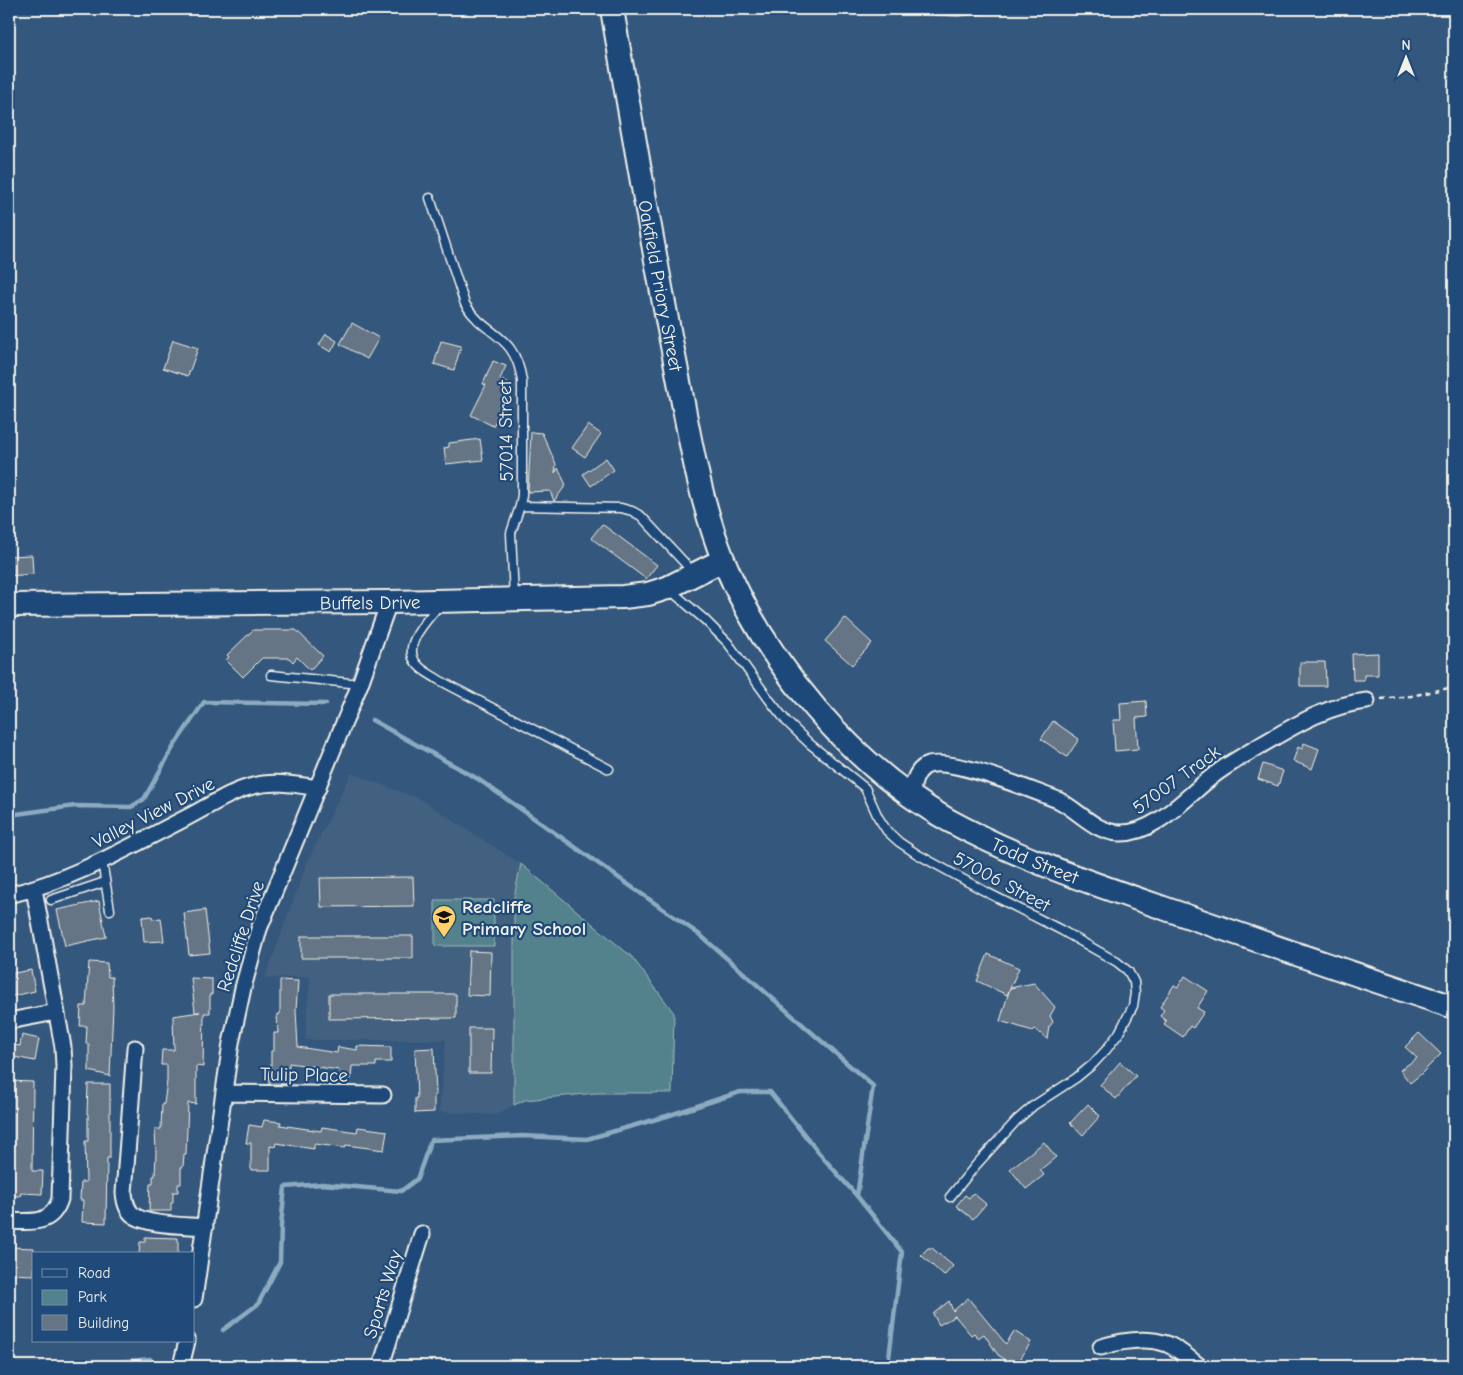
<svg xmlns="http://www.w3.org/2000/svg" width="1463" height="1375" font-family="'Comic Neue',sans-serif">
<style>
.built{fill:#43607f}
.green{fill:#52828d;stroke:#a3baba}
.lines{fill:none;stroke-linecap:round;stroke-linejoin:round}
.stream{stroke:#8dabc0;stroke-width:4.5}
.building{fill:#657585;stroke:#f4f1e8}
.lane-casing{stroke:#f4f1e8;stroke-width:11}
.street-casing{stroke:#f4f1e8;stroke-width:19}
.secondary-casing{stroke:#f4f1e8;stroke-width:26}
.path{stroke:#f4f1e8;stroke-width:2.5;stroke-dasharray:5 4;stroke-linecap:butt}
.lane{stroke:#1f4a7a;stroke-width:8}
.street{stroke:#1f4a7a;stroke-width:15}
.secondary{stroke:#1f4a7a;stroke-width:22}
.labels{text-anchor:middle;stroke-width:4.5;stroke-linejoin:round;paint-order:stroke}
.street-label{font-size:19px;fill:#f4f1e8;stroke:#1f4a7a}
.poi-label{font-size:19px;font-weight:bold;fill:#f4f1e8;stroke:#1f4a7a;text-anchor:start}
</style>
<rect width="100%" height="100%" fill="#34577d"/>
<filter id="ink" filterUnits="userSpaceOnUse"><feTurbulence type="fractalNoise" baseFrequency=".02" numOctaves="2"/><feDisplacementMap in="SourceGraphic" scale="10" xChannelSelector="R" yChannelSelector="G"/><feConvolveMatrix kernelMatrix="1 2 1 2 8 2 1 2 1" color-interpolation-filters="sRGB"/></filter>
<g filter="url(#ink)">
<!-- built -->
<path class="built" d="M 351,773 L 420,799 L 521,864 L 632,957 L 674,1013 L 672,1093 L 596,1093 L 525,1100 L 495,1115 L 439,1112 L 446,1040 L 305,1040 L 310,977 L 265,978 L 306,865 Z"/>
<!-- green -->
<path class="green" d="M 521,864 L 632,957 L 674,1013 L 672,1093 L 596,1093 L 525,1100 L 514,1105 L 514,897 Z
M 435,900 L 494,900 L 494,946 L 435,946 Z"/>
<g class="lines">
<!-- stream -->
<path class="stream" d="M 372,720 L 478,779 L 700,935 L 873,1086 L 857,1196 L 902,1252 L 888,1366
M 9,815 L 75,806 L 131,807 L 144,799 L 174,746 L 204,702 L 326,704
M 223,1330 L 258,1304 L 280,1262 L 281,1225 L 285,1187 L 322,1184 L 401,1191 L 417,1179 L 431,1140 L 522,1136 L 587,1139 L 667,1116 L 740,1092 L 770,1092 L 819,1153 L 857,1196
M 98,1366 L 101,1364 L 150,1359"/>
</g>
<!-- building -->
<path class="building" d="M 352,323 L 379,338 L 367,359 L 340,344 Z
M 326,334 L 337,341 L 331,352 L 319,345 Z
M 173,340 L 198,348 L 188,376 L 163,368 Z
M 441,341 L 461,346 L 454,370 L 434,364 Z
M 493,361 L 506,366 L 500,379 L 514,385 L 493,426 L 471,415 L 486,385 L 483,384 Z
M 588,425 L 601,434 L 585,457 L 572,448 Z
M 531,432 L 542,433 L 556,464 L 555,473 L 558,468 L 566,485 L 554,501 L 550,491 L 528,492 Z
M 480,439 L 483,460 L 446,464 L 444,448 L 449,447 L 449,443 Z
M 606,458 L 614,470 L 591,486 L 583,474 Z
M 602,524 L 657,565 L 646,579 L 591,538 Z
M 32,555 L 33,574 L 9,576 L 9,556 Z
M 845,618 L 872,643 L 852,665 L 825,641 Z
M 253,630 L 296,630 L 323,656 L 310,670 L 297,657 L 293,662 L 289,658 L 262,658 L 243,677 L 226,660 L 229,657 L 227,655 Z
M 1378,653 L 1378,675 L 1364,675 L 1364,680 L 1353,680 L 1352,654 Z
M 1300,662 L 1325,662 L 1326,686 L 1300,686 Z
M 1146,701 L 1147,717 L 1136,718 L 1138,749 L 1115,751 L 1113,720 L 1121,720 L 1120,703 Z
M 1053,721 L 1079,739 L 1067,757 L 1041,739 Z
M 1304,743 L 1319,749 L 1312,769 L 1293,761 L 1298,747 L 1302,749 Z
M 1263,764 L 1283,771 L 1278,786 L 1258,779 Z
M 413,877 L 414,906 L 321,907 L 320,878 Z
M 99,901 L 106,937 L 65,946 L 57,910 Z
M 205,910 L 210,953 L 189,955 L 184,913 Z
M 152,916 L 153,919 L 161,918 L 164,941 L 144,942 L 142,917 Z
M 301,936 L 413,936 L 413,958 L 301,958 Z
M 469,951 L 491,952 L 490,996 L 467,995 Z
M 988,954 L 1019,968 L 1007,995 L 977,981 Z
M 89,962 L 107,963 L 108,977 L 112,977 L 113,1007 L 110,1076 L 89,1071 L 89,1044 L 86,1044 L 87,1026 L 80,1026 L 81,1006 L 86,1006 Z
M 31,970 L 35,991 L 9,997 L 9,974 Z
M 1185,976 L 1208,991 L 1197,1008 L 1204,1012 L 1193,1028 L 1190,1026 L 1183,1037 L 1164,1024 L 1166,1021 L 1160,1016 L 1164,1010 L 1160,1007 L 1174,985 L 1178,987 Z
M 191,978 L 212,979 L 212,995 L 210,994 L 210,1013 L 204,1013 L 203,1067 L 196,1066 L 196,1104 L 188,1103 L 186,1154 L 184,1154 L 183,1167 L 181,1167 L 181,1184 L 178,1184 L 178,1192 L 173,1192 L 173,1203 L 171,1203 L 171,1211 L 149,1211 L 150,1184 L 153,1184 L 153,1176 L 155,1176 L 156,1153 L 155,1129 L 161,1129 L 162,1104 L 164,1104 L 167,1081 L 167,1065 L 161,1065 L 162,1050 L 174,1050 L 173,1016 L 200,1012 L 195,1012 Z
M 280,980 L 298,981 L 296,1010 L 298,1047 L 337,1053 L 338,1047 L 357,1050 L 357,1046 L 391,1047 L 391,1062 L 376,1062 L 376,1066 L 352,1066 L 351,1079 L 338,1077 L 339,1070 L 289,1063 L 289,1067 L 287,1067 L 287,1084 L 269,1084 L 268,1069 L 271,1069 L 271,1051 L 274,1051 L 274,1033 L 278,1033 L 277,1015 L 280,1014 Z
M 1034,983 L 1055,1007 L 1050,1016 L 1053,1022 L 1049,1027 L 1047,1039 L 1035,1029 L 1033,1031 L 1000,1021 L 1010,988 Z
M 329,994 L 456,994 L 456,1018 L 329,1019 Z
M 469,1028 L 492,1028 L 491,1073 L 469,1073 Z
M 1419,1033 L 1441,1054 L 1421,1074 L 1410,1083 L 1400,1070 L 1417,1058 L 1405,1047 Z
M 22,1035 L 39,1039 L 35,1061 L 9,1056 L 9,1044 L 20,1046 Z
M 434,1048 L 436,1095 L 434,1095 L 434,1112 L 415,1113 L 415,1098 L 417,1098 L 415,1049 Z
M 1120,1062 L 1136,1076 L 1116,1099 L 1100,1085 Z
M 9,1081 L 33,1082 L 32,1171 L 43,1171 L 42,1194 L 21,1193 L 20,1196 L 9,1196 Z
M 88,1084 L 110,1084 L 110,1158 L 107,1158 L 106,1223 L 82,1222 L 83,1200 L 80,1200 L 81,1182 L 86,1182 L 85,1141 L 88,1141 L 88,1114 L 87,1114 Z
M 1088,1104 L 1100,1116 L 1083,1135 L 1070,1123 Z
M 264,1120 L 281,1122 L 280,1125 L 321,1131 L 322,1127 L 357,1132 L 358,1127 L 387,1131 L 384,1150 L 346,1145 L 345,1148 L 314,1144 L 314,1149 L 276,1143 L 275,1147 L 270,1146 L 270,1170 L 251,1170 L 251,1143 L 246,1143 L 249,1125 L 262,1127 Z
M 1044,1142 L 1056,1157 L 1040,1170 L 1044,1175 L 1026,1189 L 1010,1169 Z
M 973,1193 L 986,1204 L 973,1219 L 956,1206 L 965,1195 L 969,1198 Z
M 145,1237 L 178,1238 L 178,1254 L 139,1254 L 140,1242 L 145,1242 Z
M 9,1247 L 34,1248 L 34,1275 L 9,1274 Z
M 928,1248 L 932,1248 L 953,1266 L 944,1276 L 921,1255 Z
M 968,1298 L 1006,1344 L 1014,1331 L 1031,1342 L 1016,1366 L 998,1355 L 984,1334 L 978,1338 L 974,1333 L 971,1335 L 955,1316 L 939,1325 L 933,1314 L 949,1301 L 953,1311 Z"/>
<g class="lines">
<!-- lane casing -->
<g class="lane-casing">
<path id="lane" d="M 935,10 L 958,11 L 981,9
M 430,198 L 465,304 C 486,338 515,332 522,381 L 522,495 L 520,506 L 511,533 L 514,598
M 520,506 L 621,508 L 632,511 L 641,516 L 694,573
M 669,589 L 705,620 L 728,643 L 771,702 L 787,722 L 810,744 L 865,788 L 878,817 L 887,831 L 899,842 L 917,854 L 988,893 L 1061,930 L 1117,962 L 1128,971 L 1134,982 L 1135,993 L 1133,1006 L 1119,1033 L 1106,1050 L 1093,1064 L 1076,1078 L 1033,1106 L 1017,1120 L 976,1165 L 950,1197
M 440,604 C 429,619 400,645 417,664 C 422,671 432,675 439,680 L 609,769
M 271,675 L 360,684
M 102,861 L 110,910
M 51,900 L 105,882"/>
</g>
<!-- street casing -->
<g class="street-casing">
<path id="street" d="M 911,795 C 913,785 915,773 924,767 C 945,753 1032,791 1058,800 C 1080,811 1094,832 1120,833 C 1157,834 1190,792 1218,772 C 1232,762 1248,753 1263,744 C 1297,724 1328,705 1367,701
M 9,895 C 72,880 127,848 184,819 C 206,808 229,792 253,786 C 274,780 298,785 318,788
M 9,1021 L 56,1012
M 135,1048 L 124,1193 C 125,1201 126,1208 132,1214 C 146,1226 186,1225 205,1227
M 224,1093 L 383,1095
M 9,1221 C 32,1222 52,1225 60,1199 L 64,1066 L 63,1047 L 34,889
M 194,1299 L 231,1043 L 243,988 L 259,929 L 360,684 L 389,602
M 1101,1347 C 1121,1341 1147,1337 1167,1344 C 1179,1349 1189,1358 1199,1366
M 181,1366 L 187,1341
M 381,1366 L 422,1234"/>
</g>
<!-- secondary casing -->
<g class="secondary-casing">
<g id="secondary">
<path id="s1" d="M 612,9 C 632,126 652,244 675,361 C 688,427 698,496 723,559 C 765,662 851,765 948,820 C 1021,860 1100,886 1178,913 C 1270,945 1362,977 1454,1007"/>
<path id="s2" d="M 9,605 L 389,602 L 623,597 L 648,594 L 667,588 L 723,560"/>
</g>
</g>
<!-- path -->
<path class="path" d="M 1381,699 L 1411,696 L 1454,687"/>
<!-- lane -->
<use href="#lane" class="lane"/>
<!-- street -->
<use href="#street" class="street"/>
<!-- secondary -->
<use href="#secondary" class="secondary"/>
</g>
</g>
<!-- icons -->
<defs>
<g id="school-pin" transform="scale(1.25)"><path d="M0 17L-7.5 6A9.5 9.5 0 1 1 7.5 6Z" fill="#ffd166" stroke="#1f4a7a"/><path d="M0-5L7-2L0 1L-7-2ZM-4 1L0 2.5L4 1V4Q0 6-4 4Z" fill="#111"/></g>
</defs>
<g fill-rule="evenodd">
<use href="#school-pin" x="444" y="917"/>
</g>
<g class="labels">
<!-- street labels -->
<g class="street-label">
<text dy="7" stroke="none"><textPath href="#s1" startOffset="281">Oakfield Priory Street</textPath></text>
<text transform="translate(505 431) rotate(-91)" y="7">57014 Street</text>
<text dy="7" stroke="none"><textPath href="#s2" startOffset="361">Buffels Drive</textPath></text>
<text transform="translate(1176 779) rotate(-36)" y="7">57007 Track</text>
<text transform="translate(153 812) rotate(-27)" y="7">Valley View Drive</text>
<text dy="7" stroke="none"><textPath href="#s1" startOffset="1008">Todd Street</textPath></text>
<text transform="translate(1002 881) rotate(28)" y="7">57006 Street</text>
<text transform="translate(240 936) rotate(-72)" y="7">Redcliffe Drive</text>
<text transform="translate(304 1074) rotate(1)" y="7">Tulip Place</text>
<text transform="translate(382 1294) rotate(-73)" y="7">Sports Way</text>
</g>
<!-- poi labels -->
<g class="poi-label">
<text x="462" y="913">Redcliffe<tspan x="462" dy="22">Primary School</tspan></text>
</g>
</g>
<!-- margin -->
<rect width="1463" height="1375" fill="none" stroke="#1f4a7a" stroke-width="30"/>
<rect x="15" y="15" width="1433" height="1345" fill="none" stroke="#f4f1e8" stroke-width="2" filter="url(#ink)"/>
<!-- legend -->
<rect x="32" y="1252" width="162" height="90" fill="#1f4a7a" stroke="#748da6"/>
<rect x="42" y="1269" width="25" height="8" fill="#1f4a7a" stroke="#748da6"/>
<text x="78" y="1278" font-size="15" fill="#f4f1e8">Road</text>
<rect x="42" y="1290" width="25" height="15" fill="#52828d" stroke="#748da6"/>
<text x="78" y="1302" font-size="15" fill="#f4f1e8">Park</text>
<rect x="42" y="1315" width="25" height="15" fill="#657585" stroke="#748da6"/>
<text x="78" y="1328" font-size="15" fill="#f4f1e8">Building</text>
<!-- north arrow -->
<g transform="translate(1406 58)" stroke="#1f4a7a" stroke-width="4" paint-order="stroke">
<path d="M0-4L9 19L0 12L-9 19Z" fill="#f4f1e8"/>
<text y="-8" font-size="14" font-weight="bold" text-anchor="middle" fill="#f4f1e8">N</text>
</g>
</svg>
